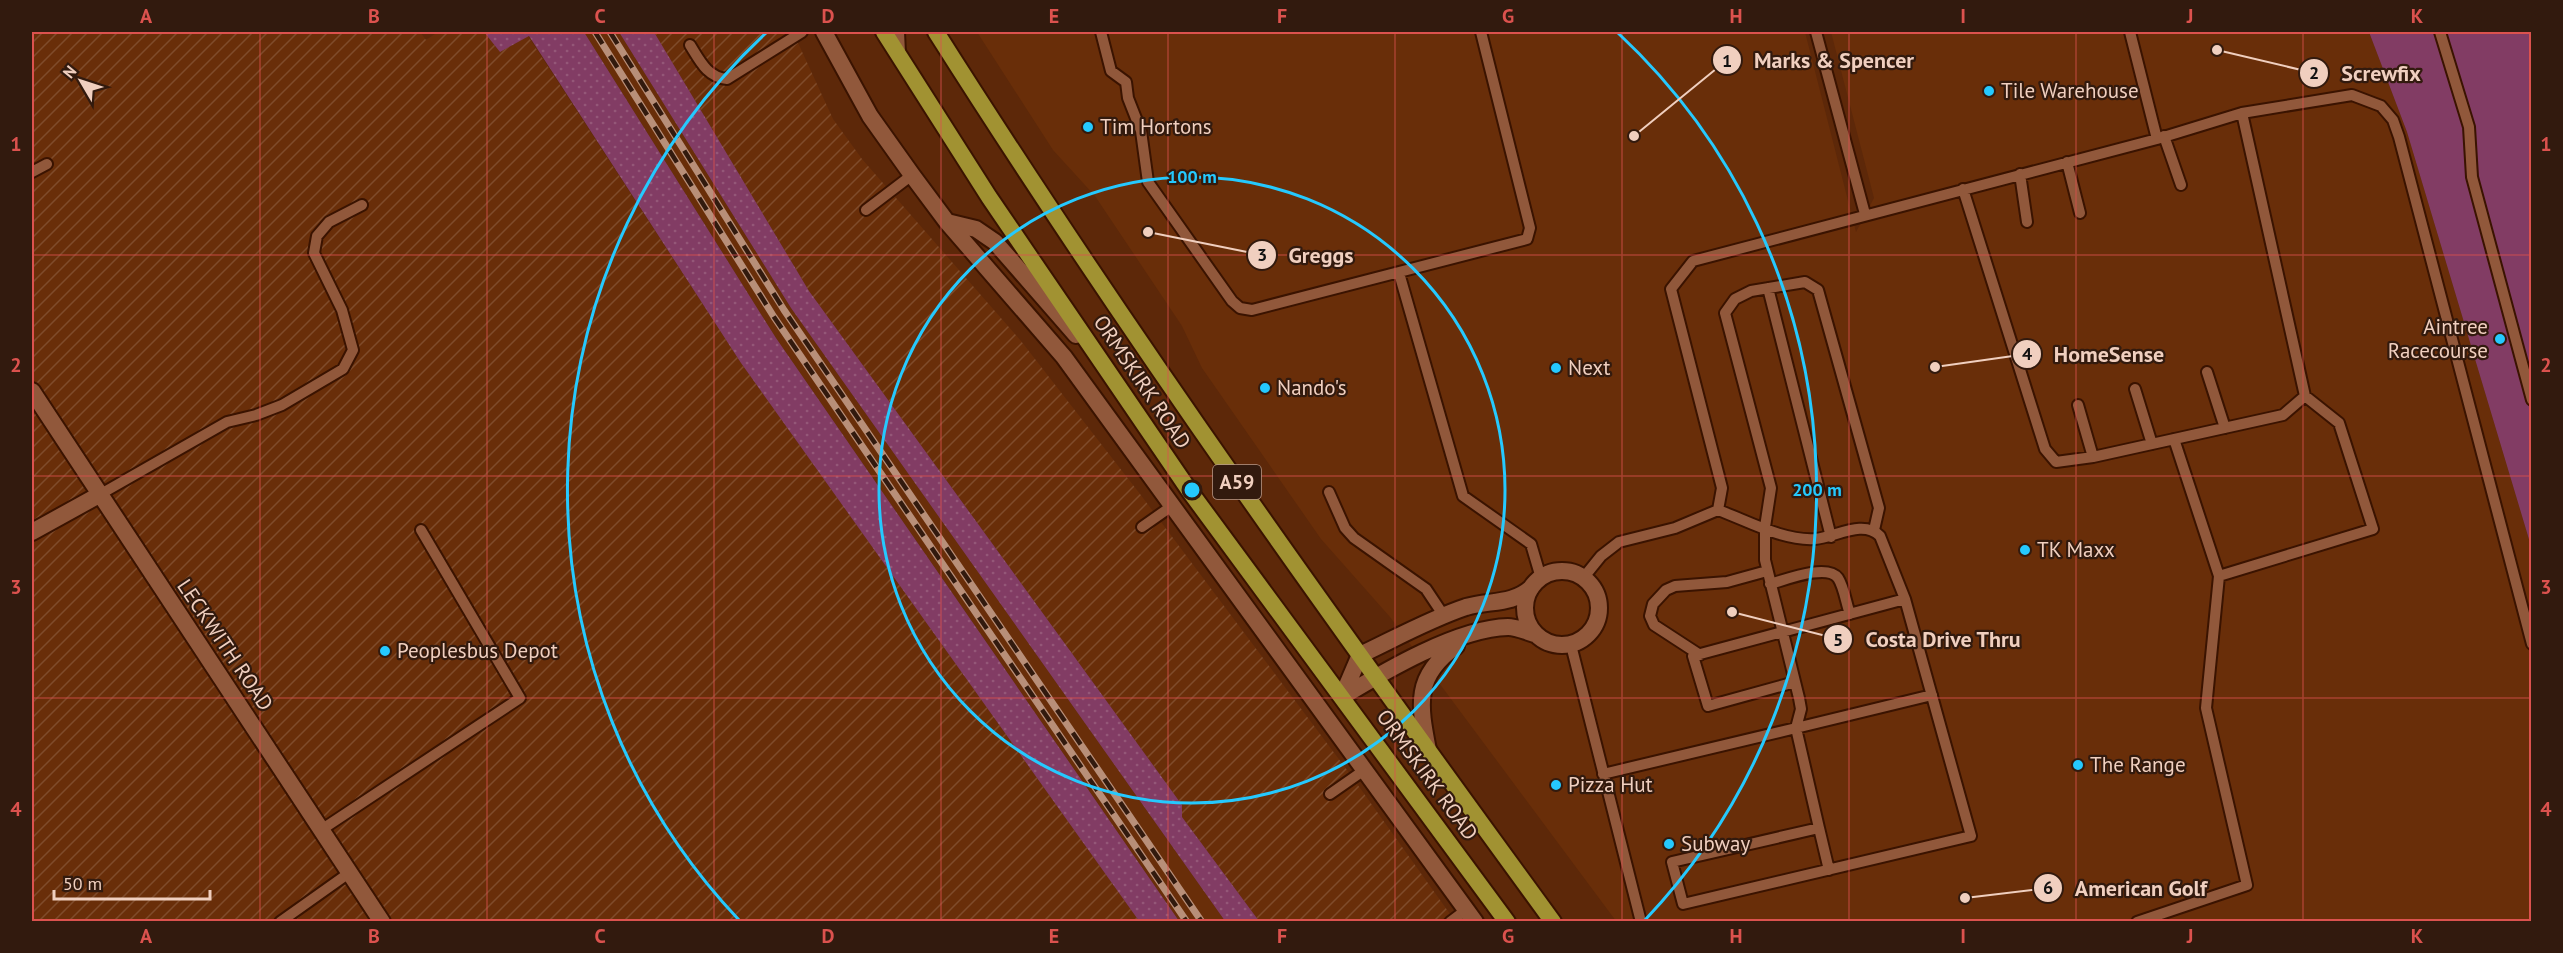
<svg xmlns="http://www.w3.org/2000/svg" width="2563" height="953" font-family="'PT Sans',sans-serif">
<style>
.built{fill:#692e09}
.industrial{fill:url(#industrial-furrows)}
.grass{fill:url(#grass-dots)}
.green{fill:#823c64}
.lines{fill:none;stroke-linecap:round;stroke-linejoin:round}
.service-casing{stroke:#3a1300;stroke-width:14}
.minor-casing{stroke:#3a1300;stroke-width:20}
.trunk-casing{stroke:#3a1300;stroke-width:20}
.service{stroke:#91583b;stroke-width:10}
.minor{stroke:#91583b;stroke-width:16}
.trunk{stroke:#a19232;stroke-width:16}
.rail-casing{stroke:#b88f79;stroke-width:7}
.rail{stroke:#321a0e;stroke-width:4.5;stroke-dasharray:14;stroke-linecap:butt}
.grid{fill:none;stroke:#dc524e;stroke-width:1.5;stroke-opacity:0.55}
.ring{fill:none;stroke:#25c9fe;stroke-width:3}
.poi-dot{fill:#25c9fe;stroke:#321a0e;stroke-width:2}
.labels{text-anchor:middle;stroke-width:4.5;stroke-linejoin:round;paint-order:stroke}
.shield{fill:#321a0e;stroke:#b7998a;stroke-width:1.5}
.shield-label{font-size:20px;font-weight:bold;fill:#f0cfbf}
.poi-label{font-size:21px;fill:#f0cfbf;stroke:#321a0e;text-anchor:start}
.street-label{font-size:21px;fill:#f0cfbf;stroke:#321a0e}
.centre{fill:#25c9fe;stroke:#321a0e;stroke-width:3}
.ring-label{font-size:18px;text-anchor:middle;font-weight:bold;fill:#25c9fe;stroke:#321a0e;stroke-width:4.5;stroke-linejoin:round;paint-order:stroke}
.leader{fill:none;stroke:#f0cfbf;stroke-width:2}
.callout-dot{fill:#f0cfbf;stroke:#321a0e;stroke-width:2}
.mark-label{font-size:18px;text-anchor:middle;font-weight:bold;fill:#111}
.callout-label{font-size:22px;text-anchor:middle;font-weight:bold;fill:#f0cfbf;stroke:#321a0e;stroke-width:4.5;stroke-linejoin:round;paint-order:stroke}
.neatline{fill:none;stroke:#dc524e;stroke-width:2}
.grid-label{font-size:20px;text-anchor:middle;font-weight:bold;fill:#dc524e}
</style>
<defs>
<pattern id="industrial-furrows" width="10" height="10" patternUnits="userSpaceOnUse" patternTransform="scale(1.5)"><rect width="10" height="10" fill="#692e09"/><path d="M-1 1l2-2M0 10L10 0M9 11l2-2" fill="none" stroke="#7f4b2b"/></pattern>
<pattern id="grass-dots" width="8" height="8" patternUnits="userSpaceOnUse" patternTransform="scale(1.5)"><rect width="8" height="8" fill="#823c64"/><path d="M2 2h.1M6 6h.1" fill="none" stroke="#945778" stroke-width="1.8" stroke-linecap="round"/></pattern>
</defs>
<rect width="100%" height="100%" fill="#5d2809"/>
<!-- built -->
<path class="built" d="M 584,32 L 619,32 L 791,308 L 1225,921 L 1179,921 L 776,338 Z
M 977,32 L 1805,32 L 1856,232 L 1874,198 L 1831,32 L 2369,32 L 2407,132 L 2531,546 L 2531,921 L 1616,921 L 1390,617 L 1321,539 L 1202,368 L 1182,326 L 1095,196 L 1053,150 Z"/>
<!-- industrial -->
<path class="industrial" d="M 32,32 L 420,32 L 426,40 L 438,32 L 484,32 L 500,52 L 528,36 L 741,363 L 1139,921 L 32,921 Z
M 654,32 L 793,32 L 833,119 L 862,159 L 1021,341 L 1140,494 L 1350,774 L 1455,921 L 1259,921 L 1182,817 L 1182,805 L 809,291 Z"/>
<!-- grass -->
<path class="grass" d="M 484,32 L 584,32 L 776,338 L 1179,921 L 1139,921 L 741,363 L 529,36 L 500,52 Z
M 619,32 L 654,32 L 809,291 L 1182,805 L 1182,817 L 1259,921 L 1225,921 L 791,308 Z"/>
<!-- green -->
<path class="green" d="M 2369,32 L 2531,32 L 2531,546 L 2407,132 Z"/>
<g class="lines">
<!-- service casing -->
<g class="service-casing">
<path id="service" d="M 899,32 L 900,53
M 1101,32 L 1111,71 L 1126,82 L 1128,98 L 1141,131 L 1148,182 L 1232,301 L 1240,308 L 1252,310 L 1527,239 L 1530,228 L 1481,32
M 1816,32 L 1865,214
M 2130,32 L 2157,139
M 2440,32 L 2469,127 L 2472,177 L 2532,400
M 690,45 C 700,61 707,77 727,79 L 802,32
M 2164,136 L 2181,185
M 2067,162 L 2080,213
M 32,172 L 47,164
M 2020,174 L 2027,222
M 1963,189 L 2045,449 L 2056,462 L 2093,457 L 2283,415 L 2305,396 L 2242,113
M 866,210 L 912,175
M 1399,273 L 1463,496 L 1531,544 L 1541,578
M 1768,288 L 1831,537
M 2207,372 L 2225,428
M 2135,389 L 2152,444
M 2078,405 L 2093,457
M 1329,492 L 1345,528 L 1354,538 L 1426,589 L 1444,616
M 99,495 L 227,422 L 256,415 L 282,405 L 343,369 L 353,350 L 342,310 L 314,253 L 317,236 L 329,222 L 362,205
M 1142,527 L 1172,506
M 1874,530 L 1879,508 L 1818,290 L 1805,282 L 1751,291 L 1735,299 L 1725,313 L 1771,488 L 1765,527 L 1765,560 L 1799,698 L 1801,709 L 1796,728 L 1932,695
M 2219,576 L 2373,529 L 2339,423 L 2305,396
M 1584,577 L 1601,556 L 1619,542 L 1675,528 L 1718,510 L 1722,488 L 1671,289 L 1693,261 L 2157,139 L 2242,113 L 2352,95 L 2381,106 L 2393,120 L 2399,137 L 2532,644
M 1770,584 C 1785,580 1827,563 1838,578 C 1844,587 1846,603 1850,614
M 1571,645 L 1641,922
M 1700,655 L 1654,625 L 1650,616 L 1653,604 L 1666,590 L 1675,586 L 1727,582 L 1767,571
M 1795,682 L 1708,706 L 1693,656 L 1905,599
M 1603,774 L 1796,728 L 1819,828 L 1672,862 L 1683,904 L 1971,836 L 1905,599 L 1880,536 C 1863,519 1836,537 1815,539 C 1783,541 1748,521 1718,510
M 1330,794 L 1363,771
M 1819,828 L 1829,870
M 321,830 L 520,698 L 421,530
M 280,922 L 349,873
M 1450,922 L 1466,910
M 2137,922 L 2247,885 L 2206,708 L 2219,576 L 2174,439"/>
</g>
<!-- minor casing -->
<g class="minor-casing">
<path id="minor" d="M 824,32 L 870,116 L 912,175 L 947,222 L 1064,357 L 1475,922
M 947,222 L 976,229 L 995,242 L 1076,335
M 32,391 L 382,922
M 32,532 L 99,495
M1525 608a37 37 0 1 1 74 0a37 37 0 1 1-74 0Z
M 1342,697 L 1360,655 C 1394,639 1430,619 1466,607 C 1489,600 1512,605 1531,588
M 1342,697 C 1385,671 1458,628 1508,627 C 1517,627 1527,632 1535,634
M 1428,750 C 1419,704 1414,676 1456,646"/>
</g>
<!-- trunk casing -->
<g class="trunk-casing">
<path id="trunk" d="M 884,32 L 989,197 L 1191,493 L 1507,922
M 936,32 C 1129,337 1340,630 1553,922"/>
</g>
<!-- service -->
<use href="#service" class="service"/>
<!-- minor -->
<use href="#minor" class="minor"/>
<!-- trunk -->
<use href="#trunk" class="trunk"/>
<!-- rail casing -->
<g class="rail-casing">
<path id="rail" d="M 595,32 L 774,317 L 1187,922
M 610,32 L 784,310 L 1202,922"/>
</g>
<!-- rail -->
<use href="#rail" class="rail"/>
</g>
<!-- grid -->
<path class="grid" d="M 260,32 L 260,922M 487,32 L 487,922M 714,32 L 714,922M 941,32 L 941,922M 1168,32 L 1168,922M 1395,32 L 1395,922M 1622,32 L 1622,922M 1849,32 L 1849,922M 2076,32 L 2076,922M 2303,32 L 2303,922M 32,255 L 2532,255M 32,476 L 2532,476M 32,698 L 2532,698"/>
<!-- distance rings -->
<g class="ring">
<circle cx="1192" cy="490" r="313"/>
<path d="M739 920A625 625 0 0 1 766 33M1618 33A625 625 0 0 1 1645 920"/>
</g>
<!-- markers -->
<g class="poi-dot">
<circle cx="1989" cy="91" r="6"/>
<circle cx="1088" cy="127" r="6"/>
<circle cx="2500" cy="339" r="6"/>
<circle cx="1556" cy="368" r="6"/>
<circle cx="1265" cy="388" r="6"/>
<circle cx="2025" cy="550" r="6"/>
<circle cx="385" cy="651" r="6"/>
<circle cx="2078" cy="765" r="6"/>
<circle cx="1556" cy="785" r="6"/>
<circle cx="1669" cy="844" r="6"/>
</g>
<g class="labels">
<!-- shield labels -->
<rect class="shield" x="1213" y="465" width="48" height="34" rx="4.5"/>
<g class="shield-label">
<text x="1237" y="489">A59</text>
</g>
<!-- poi labels -->
<g class="poi-label">
<text x="2001" y="98">Tile Warehouse</text>
<text x="1100" y="134">Tim Hortons</text>
<text x="2488" y="334" text-anchor="end">Aintree<tspan x="2488" dy="24">Racecourse</tspan></text>
<text x="1568" y="375">Next</text>
<text x="1277" y="395">Nando's</text>
<text x="2037" y="557">TK Maxx</text>
<text x="397" y="658">Peoplesbus Depot</text>
<text x="2090" y="772">The Range</text>
<text x="1568" y="792">Pizza Hut</text>
<text x="1681" y="851">Subway</text>
</g>
<!-- street labels -->
<g class="street-label">
<text transform="translate(1142 382) rotate(56)" y="7">ORMSKIRK ROAD</text>
<text transform="translate(225 645) rotate(56)" y="7">LECKWITH ROAD</text>
<text transform="translate(1427 775) rotate(54)" y="7">ORMSKIRK ROAD</text>
</g>
</g>
<circle cx="1192" cy="490" r="9" class="centre"/>
<g class="ring-label">
<text x="1192" y="183">100 m</text>
<text x="1817" y="496">200 m</text>
</g>
<!-- callouts -->
<path class="leader" d="M1634 136L1727 60M2217 50L2314 73M1148 232L1262 255M1935 367L2027 354M1732 612L1838 639M1965 898L2048 888"/>
<g class="callout-dot">
<circle cx="1634" cy="136" r="6"/>
<circle cx="2217" cy="50" r="6"/>
<circle cx="1148" cy="232" r="6"/>
<circle cx="1935" cy="367" r="6"/>
<circle cx="1732" cy="612" r="6"/>
<circle cx="1965" cy="898" r="6"/>
<circle cx="1727" cy="60" r="15"/>
<circle cx="2314" cy="73" r="15"/>
<circle cx="1262" cy="255" r="15"/>
<circle cx="2027" cy="354" r="15"/>
<circle cx="1838" cy="639" r="15"/>
<circle cx="2048" cy="888" r="15"/>
</g>
<g class="mark-label">
<text x="1727" y="67">1</text>
<text x="2314" y="79">2</text>
<text x="1262" y="261">3</text>
<text x="2027" y="360">4</text>
<text x="1838" y="646">5</text>
<text x="2048" y="894">6</text>
</g>
<g class="callout-label">
<text x="1834" y="68">Marks &amp; Spencer</text>
<text x="2381" y="81">Screwfix</text>
<text x="1321" y="263">Greggs</text>
<text x="2109" y="362">HomeSense</text>
<text x="1943" y="647">Costa Drive Thru</text>
<text x="2141" y="896">American Golf</text>
</g>
<!-- border -->
<rect width="2563" height="953" fill="none" stroke="#321a0e" stroke-width="66"/>
<!-- north arrow -->
<g transform="translate(81 81) rotate(309)" stroke="#321a0e" stroke-width="4.5" paint-order="stroke">
<path d="M0-4.5L10 22L0 15L-10 22Z" fill="#f0cfbf"/>
<text y="-9" font-size="16" font-weight="bold" text-anchor="middle" fill="#f0cfbf">N</text>
</g>
<!-- scale -->
<path d="M54 890v9h156v-9" fill="none" stroke="#f0cfbf" stroke-width="3"/>
<text x="63" y="890" font-size="18" fill="#f0cfbf" stroke="#321a0e" stroke-width="4.5" paint-order="stroke">50 m</text>
<rect x="33" y="33" width="2497" height="887" class="neatline"/>
<g class="grid-label">
<text x="146" y="23">A</text>
<text x="374" y="23">B</text>
<text x="600" y="23">C</text>
<text x="828" y="23">D</text>
<text x="1054" y="23">E</text>
<text x="1282" y="23">F</text>
<text x="1508" y="23">G</text>
<text x="1736" y="23">H</text>
<text x="1963" y="23">I</text>
<text x="2190" y="23">J</text>
<text x="2417" y="23">K</text>
<text x="16" y="151">1</text>
<text x="2546" y="151">1</text>
<text x="16" y="372">2</text>
<text x="2546" y="372">2</text>
<text x="16" y="594">3</text>
<text x="2546" y="594">3</text>
<text x="16" y="816">4</text>
<text x="2546" y="816">4</text>
<text x="146" y="943">A</text>
<text x="374" y="943">B</text>
<text x="600" y="943">C</text>
<text x="828" y="943">D</text>
<text x="1054" y="943">E</text>
<text x="1282" y="943">F</text>
<text x="1508" y="943">G</text>
<text x="1736" y="943">H</text>
<text x="1963" y="943">I</text>
<text x="2190" y="943">J</text>
<text x="2417" y="943">K</text>
</g>
</svg>
